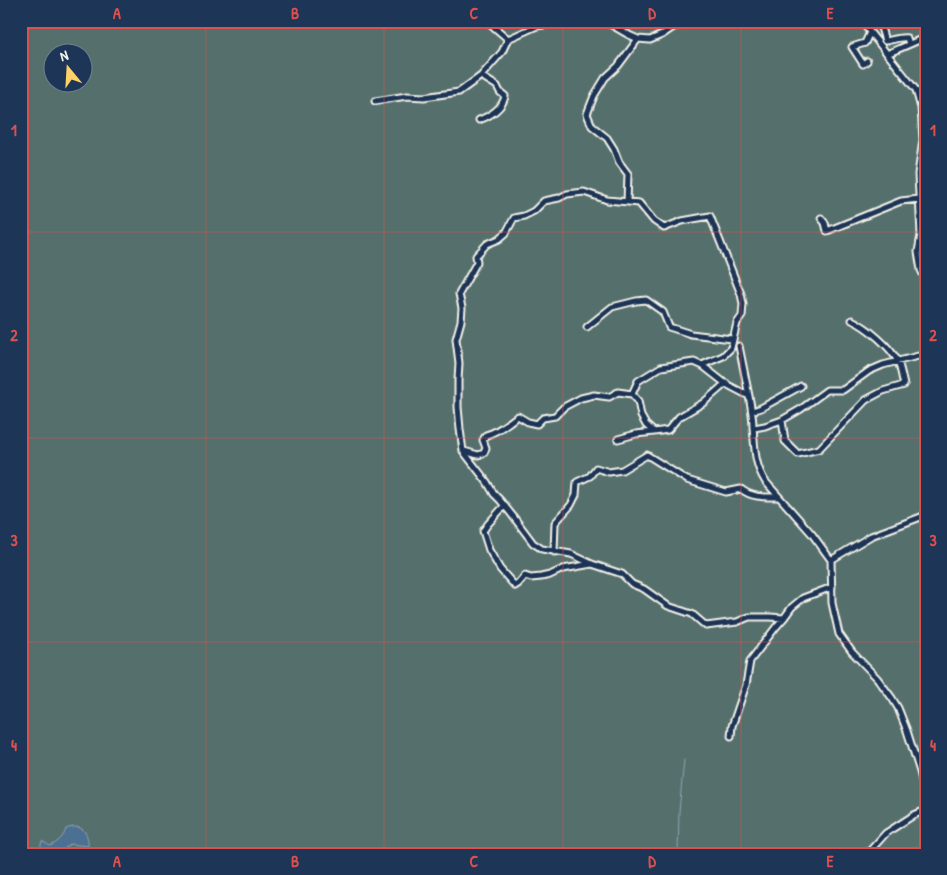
<svg xmlns="http://www.w3.org/2000/svg" width="947" height="875" font-family="'Patrick Hand',sans-serif">
<style>
.green{fill:#546f6c;stroke:#a4b0aa;fill-rule:evenodd}
.water{fill:#4c6f92;stroke:#8fa3b4}
.lines{fill:none;stroke-linecap:round;stroke-linejoin:round}
.stream{stroke:#8fa3b4;stroke-width:1}
.minor-casing{stroke:#f4f1e8;stroke-width:9}
.minor{stroke:#1d3557;stroke-width:5}
.grid{fill:none;stroke:#dc504e;stroke-width:1;stroke-opacity:0.55}
.neatline{fill:none;stroke:#dc504e;stroke-width:2}
.grid-label{font-size:16px;text-anchor:middle;font-weight:bold;fill:#dc504e}
</style>
<rect width="100%" height="100%" fill="#1d3557"/>
<filter id="ink" filterUnits="userSpaceOnUse"><feTurbulence type="fractalNoise" baseFrequency=".02" numOctaves="2"/><feDisplacementMap in="SourceGraphic" scale="10" xChannelSelector="R" yChannelSelector="G"/><feConvolveMatrix kernelMatrix="1 2 1 2 8 2 1 2 1" color-interpolation-filters="sRGB"/></filter>
<g filter="url(#ink)">
<!-- green -->
<path class="green" d="M 21,21 L 926,21 L 926,854 L 21,854 ZM 52,52 L 82,52 L 82,82 L 52,82 Z"/>
<!-- water -->
<path class="water" d="M 72,827 C 73,827 78,827 80,828 C 86,830 89,840 88,846 L 70,844 L 66,847 L 65,854 L 41,854 L 41,844 L 42,841 L 50,846 C 57,843 64,837 66,829 Z"/>
<g class="lines">
<!-- stream -->
<path class="stream" d="M 678,854 L 679,811 L 684,760"/>
<!-- minor casing -->
<g class="minor-casing">
<path id="minor" d="M 487,21 L 508,39 L 537,26 L 562,22 L 580,21 L 610,24 L 629,35 L 638,39 L 650,40 L 662,35 L 675,26 L 690,24 L 697,21
M 861,21 L 916,90 L 921,108 L 923,140 L 918,174 L 921,235 L 918,252 L 921,270 L 926,281
M 879,21 L 885,41 C 893,40 899,37 907,38 L 909,44
M 887,54 L 926,37
M 867,61 L 863,64 L 852,47 L 865,43 L 870,32
M 375,101 L 407,96 L 424,97 L 459,92 L 481,76 L 502,52 L 508,39
M 479,120 C 490,116 503,108 505,96 L 500,92 L 497,86 L 481,76
M 627,202 L 628,174 L 619,162 L 614,149 L 607,138 L 592,126 L 587,114 L 594,96 L 605,78 L 618,66 L 638,39
M 821,218 L 825,223 L 827,231 L 901,201 L 919,199
M 587,327 L 612,307 L 636,301 L 646,300 L 663,312 L 669,327 L 691,334 L 732,339
M 739,346 L 749,396
M 632,394 L 638,401 L 641,416 L 646,425 L 654,432 L 668,430 L 679,417 L 703,403 L 726,383
M 752,411 L 761,408 L 801,386
M 782,420 L 785,441 L 798,454 L 819,449 L 866,400 L 883,391 L 904,385 C 902,378 901,369 898,362 C 891,347 867,327 852,320
M 754,428 L 765,426 L 782,420 L 801,409 L 827,390 L 843,390 L 869,371 L 883,365 L 926,354
M 618,439 L 636,434 L 654,432
M 464,451 L 478,455 L 484,453 L 486,448 L 483,440 L 486,435 C 499,432 507,423 518,416 L 528,422 L 537,424 L 543,418 L 555,416 L 564,407 L 581,398 L 594,395 L 609,397 L 618,392 L 632,394 L 638,381 L 661,367 L 694,362 L 703,366 L 726,384 L 749,396 C 751,406 753,417 753,427 C 755,448 754,463 765,481 L 812,534 L 831,560 L 832,603 L 839,634 L 852,652 L 877,678 L 892,698 L 898,708 L 907,731 L 920,772 L 926,797
M 505,505 L 488,524 L 483,531 L 489,550 L 500,569 L 515,586 L 518,584 L 525,576 L 531,578 L 541,577 L 550,575 L 563,569 L 592,564 L 622,574 L 632,584 L 644,589 L 668,606 L 692,614 L 706,626 L 737,622 L 749,617 L 770,617 L 784,618
M 554,552 L 555,523 L 571,505 L 576,495 L 577,482 L 590,476 L 596,468 L 609,472 L 622,470 L 647,455 L 687,480 L 726,492 L 741,489 C 752,498 765,497 779,497
M 831,560 L 871,536 L 926,515
M 592,564 L 571,554 L 542,549 L 533,543 L 512,515 L 500,500 L 494,494 L 487,482 L 463,451 L 460,429 L 458,407 L 458,380 L 459,363 L 456,339 L 461,321 L 462,308 L 459,294 L 477,262 L 476,256 L 487,244 L 499,239 L 506,233 L 514,218 L 524,216 L 534,211 L 544,201 L 559,198 L 567,194 L 584,192 L 607,200 L 639,203 L 654,221 L 664,228 L 682,221 L 710,216 L 741,294 L 743,304 L 742,316 L 737,323 L 731,348 L 723,356 L 702,365
M 731,736 L 732,726 L 746,685 L 750,661 L 776,627 L 784,618 L 792,607 L 803,598 L 832,587
M 867,854 L 886,833 L 914,815 L 926,810"/>
</g>
<!-- minor -->
<use href="#minor" class="minor"/>
</g>
</g>
<!-- grid -->
<path class="grid" d="M 206,21 L 206,854M 384,21 L 384,854M 563,21 L 563,854M 741,21 L 741,854M 21,232 L 926,232M 21,438 L 926,438M 21,642 L 926,642"/>
<!-- margin -->
<rect width="947" height="875" fill="none" stroke="#1d3557" stroke-width="55"/>
<!-- north arrow -->
<g transform="translate(68 68) rotate(342)"><circle r="24" fill="#1d3557" stroke="#738091"/>
<path d="M0-4L9 19L0 12L-9 19Z" fill="#ffd166"/>
<text y="-8" font-size="14" font-weight="bold" text-anchor="middle" fill="#f4f1e8">N</text>
</g>
<rect x="28" y="28" width="892" height="820" class="neatline"/>
<g class="grid-label">
<text x="117" y="19">A</text>
<text x="295" y="19">B</text>
<text x="474" y="19">C</text>
<text x="652" y="19">D</text>
<text x="830" y="19">E</text>
<text x="14" y="136">1</text>
<text x="933" y="136">1</text>
<text x="14" y="341">2</text>
<text x="933" y="341">2</text>
<text x="14" y="546">3</text>
<text x="933" y="546">3</text>
<text x="14" y="751">4</text>
<text x="933" y="751">4</text>
<text x="117" y="867">A</text>
<text x="295" y="867">B</text>
<text x="474" y="867">C</text>
<text x="652" y="867">D</text>
<text x="830" y="867">E</text>
</g>
</svg>
